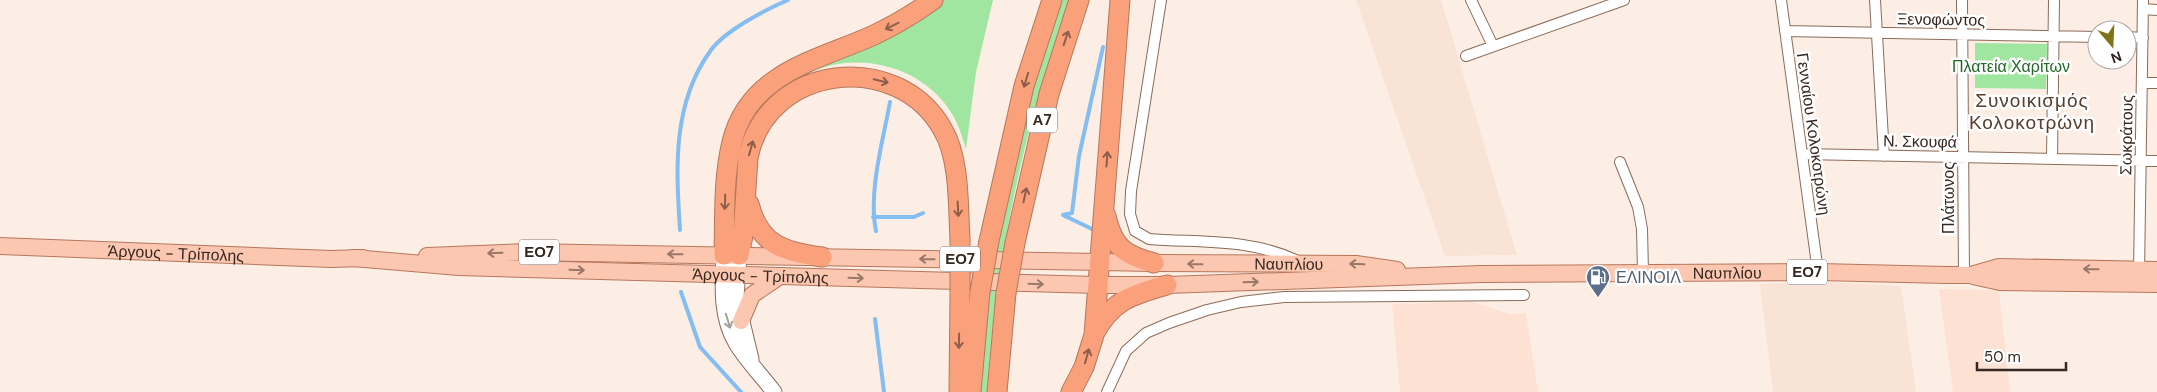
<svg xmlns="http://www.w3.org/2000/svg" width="2157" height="392" font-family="'DM Sans',sans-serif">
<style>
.built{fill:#fde2d3}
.industrial{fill:#f9e2d6}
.green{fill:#a0e6a1}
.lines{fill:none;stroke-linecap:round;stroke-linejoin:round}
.stream{stroke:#83bdf2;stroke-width:4}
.street-casing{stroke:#8b6b58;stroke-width:12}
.secondary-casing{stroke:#8b6b58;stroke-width:17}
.primary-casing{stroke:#b5775c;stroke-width:18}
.highway-casing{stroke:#b5775c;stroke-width:21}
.street{stroke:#fff;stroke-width:10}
.secondary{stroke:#fff;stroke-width:15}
.primary{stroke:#fcc7b0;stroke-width:16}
.highway{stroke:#faa17c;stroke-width:19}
.highway-bridge-casing{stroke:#b5775c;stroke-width:21;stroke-linecap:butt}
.highway-bridge{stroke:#faa17c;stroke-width:19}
.oneway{stroke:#8e5e4a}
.oneway2{stroke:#997868}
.oneway3{stroke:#a59e9b}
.labels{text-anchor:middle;stroke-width:5;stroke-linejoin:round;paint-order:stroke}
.shield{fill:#fff;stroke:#726864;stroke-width:1}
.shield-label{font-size:15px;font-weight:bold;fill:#362821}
.street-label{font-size:16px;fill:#362821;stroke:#fff}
.park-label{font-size:16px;fill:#1f6727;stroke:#fff}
.service-label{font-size:16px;fill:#4e5e75;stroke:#fff;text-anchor:start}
.quarter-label{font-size:19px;letter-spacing:1px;fill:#593c2b;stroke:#fff}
</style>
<rect width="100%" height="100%" fill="#fdeee5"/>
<!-- built -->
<path class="built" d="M 1939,289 L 1999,290 L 2010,392 L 1953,392 Z
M 1472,302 L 1510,314 L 1526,313 L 1538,392 L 1400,392 L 1392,304 Z"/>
<!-- industrial -->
<path class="industrial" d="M 1356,0 L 1441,0 L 1517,255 L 1445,256 Z
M 1829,282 L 1901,286 L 1916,392 L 1773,392 L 1760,284 Z"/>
<!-- green -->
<path class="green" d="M 939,0 L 993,0 L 976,72 L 966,149 C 962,137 959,125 952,114 C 923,65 853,48 804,76 C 793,82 775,93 769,105 C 764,116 763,131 760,142 C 753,172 745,202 738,231 L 729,231 L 731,185 L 744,129 L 767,94 Z
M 1062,0 L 1069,0 C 1025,127 995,258 987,392 L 980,392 L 990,293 L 998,242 L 1033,89 Z
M 1975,43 L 2047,44 L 2046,89 L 1975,88 Z"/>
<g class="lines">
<!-- stream -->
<path class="stream" d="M 1063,215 L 1072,213 L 1079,156 L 1103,47
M 1065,216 L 1092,229
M 873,217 L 914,217 L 923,213
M 680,230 C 676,168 672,103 711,50 C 726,30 765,10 788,0
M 876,231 C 868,192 883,141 890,102
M 681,292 L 700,347 L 741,392
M 875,319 L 884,392"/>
<!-- street casing -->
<g class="street-casing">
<path id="street" d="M 1161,0 L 1131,191 L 1130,214 L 1135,231 L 1149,239 C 1200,243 1250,238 1298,261
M 1471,0 L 1493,46
M 1781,0 L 1818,272
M 1875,0 L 1884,156
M 1962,0 L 1964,275
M 2143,9 L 2157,10
M 1785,31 L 2097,37
M 2127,37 L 2143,38
M 1466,56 L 1624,0
M 2142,83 L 2157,83
M 1802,154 L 2157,161
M 2052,159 L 2054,0
M 1620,162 L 1638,207 L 1642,229 L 1643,272
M 2139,274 L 2143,0
M 1107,392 L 1126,351 L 1146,333 L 1169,323 L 1207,310 L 1241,302 L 1284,297 L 1524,295"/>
</g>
<!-- secondary casing -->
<g class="secondary-casing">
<path id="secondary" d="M 724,255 C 723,284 720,316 736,343 C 746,360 762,376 774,392
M 739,255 L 736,297 L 751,359"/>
</g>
<!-- primary casing -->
<g class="primary-casing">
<g id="primary">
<path id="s1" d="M 0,246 L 331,259 L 363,258"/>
<path id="s2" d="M 427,256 L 526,252 L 1154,263 L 1356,264 L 1397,270"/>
<path id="s3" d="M 353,258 L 459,267 L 1097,285 L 1167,285 L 1481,274 L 1818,272 L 1947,275 L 1971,275 L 1999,267 L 2157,270"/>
<path d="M 1973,276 L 2000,282 L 2157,284"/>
<path d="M 741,321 L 752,295 L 780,276"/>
</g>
</g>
<!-- highway casing -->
<g class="highway-casing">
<path id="highway" d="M 749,204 C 760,246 783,251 822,257
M 1106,216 C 1113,247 1124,255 1154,263
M 989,241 L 1024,86 L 1052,0
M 1015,243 L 1049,94 L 1079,0
M 724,255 C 725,217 723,179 732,142 C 749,72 819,60 874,35 C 895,25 915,13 933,0
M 739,255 L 743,236 L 748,158 C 766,64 898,48 943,130 C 960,159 958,206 960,239
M 1094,334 C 1112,300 1132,295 1167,285
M 959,392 L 960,292
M 971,392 L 980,292
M 997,392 L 1006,293
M 1071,392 L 1084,367 L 1094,335 L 1120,0"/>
</g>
<!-- street -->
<use href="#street" class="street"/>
<!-- secondary -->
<use href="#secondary" class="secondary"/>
<!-- primary -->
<use href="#primary" class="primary"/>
<!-- highway -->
<use href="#highway" class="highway"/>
<!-- highway-bridge casing -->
<g class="highway-bridge-casing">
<path id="highway-bridge" d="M 960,239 L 960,292
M 980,292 L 989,241
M 1006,293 L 1015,243"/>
</g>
<!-- highway-bridge -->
<use href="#highway-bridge" class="highway-bridge"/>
</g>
<!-- one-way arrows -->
<defs><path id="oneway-shaft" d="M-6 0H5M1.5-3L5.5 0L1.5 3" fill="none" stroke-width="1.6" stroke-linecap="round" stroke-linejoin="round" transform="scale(1.25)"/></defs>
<g class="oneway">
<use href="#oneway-shaft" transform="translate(892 26) rotate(153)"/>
<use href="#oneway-shaft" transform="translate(1066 38) rotate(-72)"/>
<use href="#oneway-shaft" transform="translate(1026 80) rotate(107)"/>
<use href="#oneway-shaft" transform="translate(881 81) rotate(13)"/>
<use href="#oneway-shaft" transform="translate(751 148) rotate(-74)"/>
<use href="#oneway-shaft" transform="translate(1107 159) rotate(-86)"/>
<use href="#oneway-shaft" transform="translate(1025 195) rotate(-78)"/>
<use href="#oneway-shaft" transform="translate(725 202) rotate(92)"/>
<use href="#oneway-shaft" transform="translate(958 209) rotate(87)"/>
<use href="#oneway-shaft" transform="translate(959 341) rotate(91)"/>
<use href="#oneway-shaft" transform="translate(1087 356) rotate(-74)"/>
</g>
<g class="oneway2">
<use href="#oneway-shaft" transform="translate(495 253) rotate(178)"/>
<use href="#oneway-shaft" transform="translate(675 254) rotate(-179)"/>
<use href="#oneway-shaft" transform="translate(927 259) rotate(-179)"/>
<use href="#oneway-shaft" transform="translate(1195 264) rotate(-179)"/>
<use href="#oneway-shaft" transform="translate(1357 264) rotate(-178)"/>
<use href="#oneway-shaft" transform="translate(2091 269) rotate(-179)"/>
<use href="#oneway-shaft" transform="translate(577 270) rotate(2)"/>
<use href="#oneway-shaft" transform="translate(856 278) rotate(2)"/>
<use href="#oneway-shaft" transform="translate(1251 282) rotate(-2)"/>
<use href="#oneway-shaft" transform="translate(1036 284) rotate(2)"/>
</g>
<use class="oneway3" href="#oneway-shaft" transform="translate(728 321) rotate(73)"/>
<!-- icons -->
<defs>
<g id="fuel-pin" transform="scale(1.25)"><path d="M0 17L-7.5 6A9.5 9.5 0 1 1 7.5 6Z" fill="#5c6f8a" stroke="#fff"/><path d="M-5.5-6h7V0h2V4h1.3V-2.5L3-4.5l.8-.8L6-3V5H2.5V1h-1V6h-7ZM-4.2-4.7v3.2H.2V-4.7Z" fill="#fff"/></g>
</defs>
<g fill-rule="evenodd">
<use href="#fuel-pin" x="1598" y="277"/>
</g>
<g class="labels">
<!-- shield labels -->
<g class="shield">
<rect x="1027" y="107.5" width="30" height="25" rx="4"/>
<rect x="519" y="239.5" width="40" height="25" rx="4"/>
<rect x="940" y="246.5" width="40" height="25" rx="4"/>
<rect x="1787" y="259.5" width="40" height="25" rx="4"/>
</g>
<g class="shield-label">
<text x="1042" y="125">Α7</text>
<text x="539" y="257">ΕΟ7</text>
<text x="960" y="264">ΕΟ7</text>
<text x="1807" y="277">ΕΟ7</text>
</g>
<!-- street labels -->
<g class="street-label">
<text transform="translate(1941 19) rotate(1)" y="6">Ξενοφώντος</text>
<text transform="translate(1814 134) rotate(82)" y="6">Γενναίου Κολοκοτρώνη</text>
<text transform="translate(2126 135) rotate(-89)" y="6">Σωκράτους</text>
<text transform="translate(1920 141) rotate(1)" y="6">Ν. Σκουφά</text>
<text transform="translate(1948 198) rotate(-90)" y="6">Πλάτωνος</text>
<text dy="6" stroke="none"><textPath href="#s1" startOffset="176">Άργους - Τρίπολης</textPath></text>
<text dy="6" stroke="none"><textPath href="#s2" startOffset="862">Ναυπλίου</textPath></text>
<text dy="6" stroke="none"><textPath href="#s3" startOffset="1375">Ναυπλίου</textPath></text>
<text dy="6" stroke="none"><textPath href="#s3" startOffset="408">Άργους - Τρίπολης</textPath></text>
</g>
<!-- park labels -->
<g class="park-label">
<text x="2011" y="72">Πλατεία Χαρίτων</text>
</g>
<!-- service labels -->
<g class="service-label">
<text x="1616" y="283">ΕΛΙΝΟΙΛ</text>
</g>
<!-- quarter labels -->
<g class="quarter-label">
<text x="2032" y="107">Συνοικισμός<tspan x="2032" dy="22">Κολοκοτρώνη</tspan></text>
</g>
</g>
<!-- north arrow -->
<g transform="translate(2112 45) rotate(161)"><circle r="24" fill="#ffffff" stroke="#afa9a6"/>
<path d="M0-4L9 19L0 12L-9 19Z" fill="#817315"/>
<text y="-8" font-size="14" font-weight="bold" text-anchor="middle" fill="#362821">N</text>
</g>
<!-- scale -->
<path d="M1977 362v8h89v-8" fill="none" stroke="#362821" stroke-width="2.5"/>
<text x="1984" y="362" font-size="15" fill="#362821" stroke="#ffffff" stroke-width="4" paint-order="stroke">50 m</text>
</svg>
